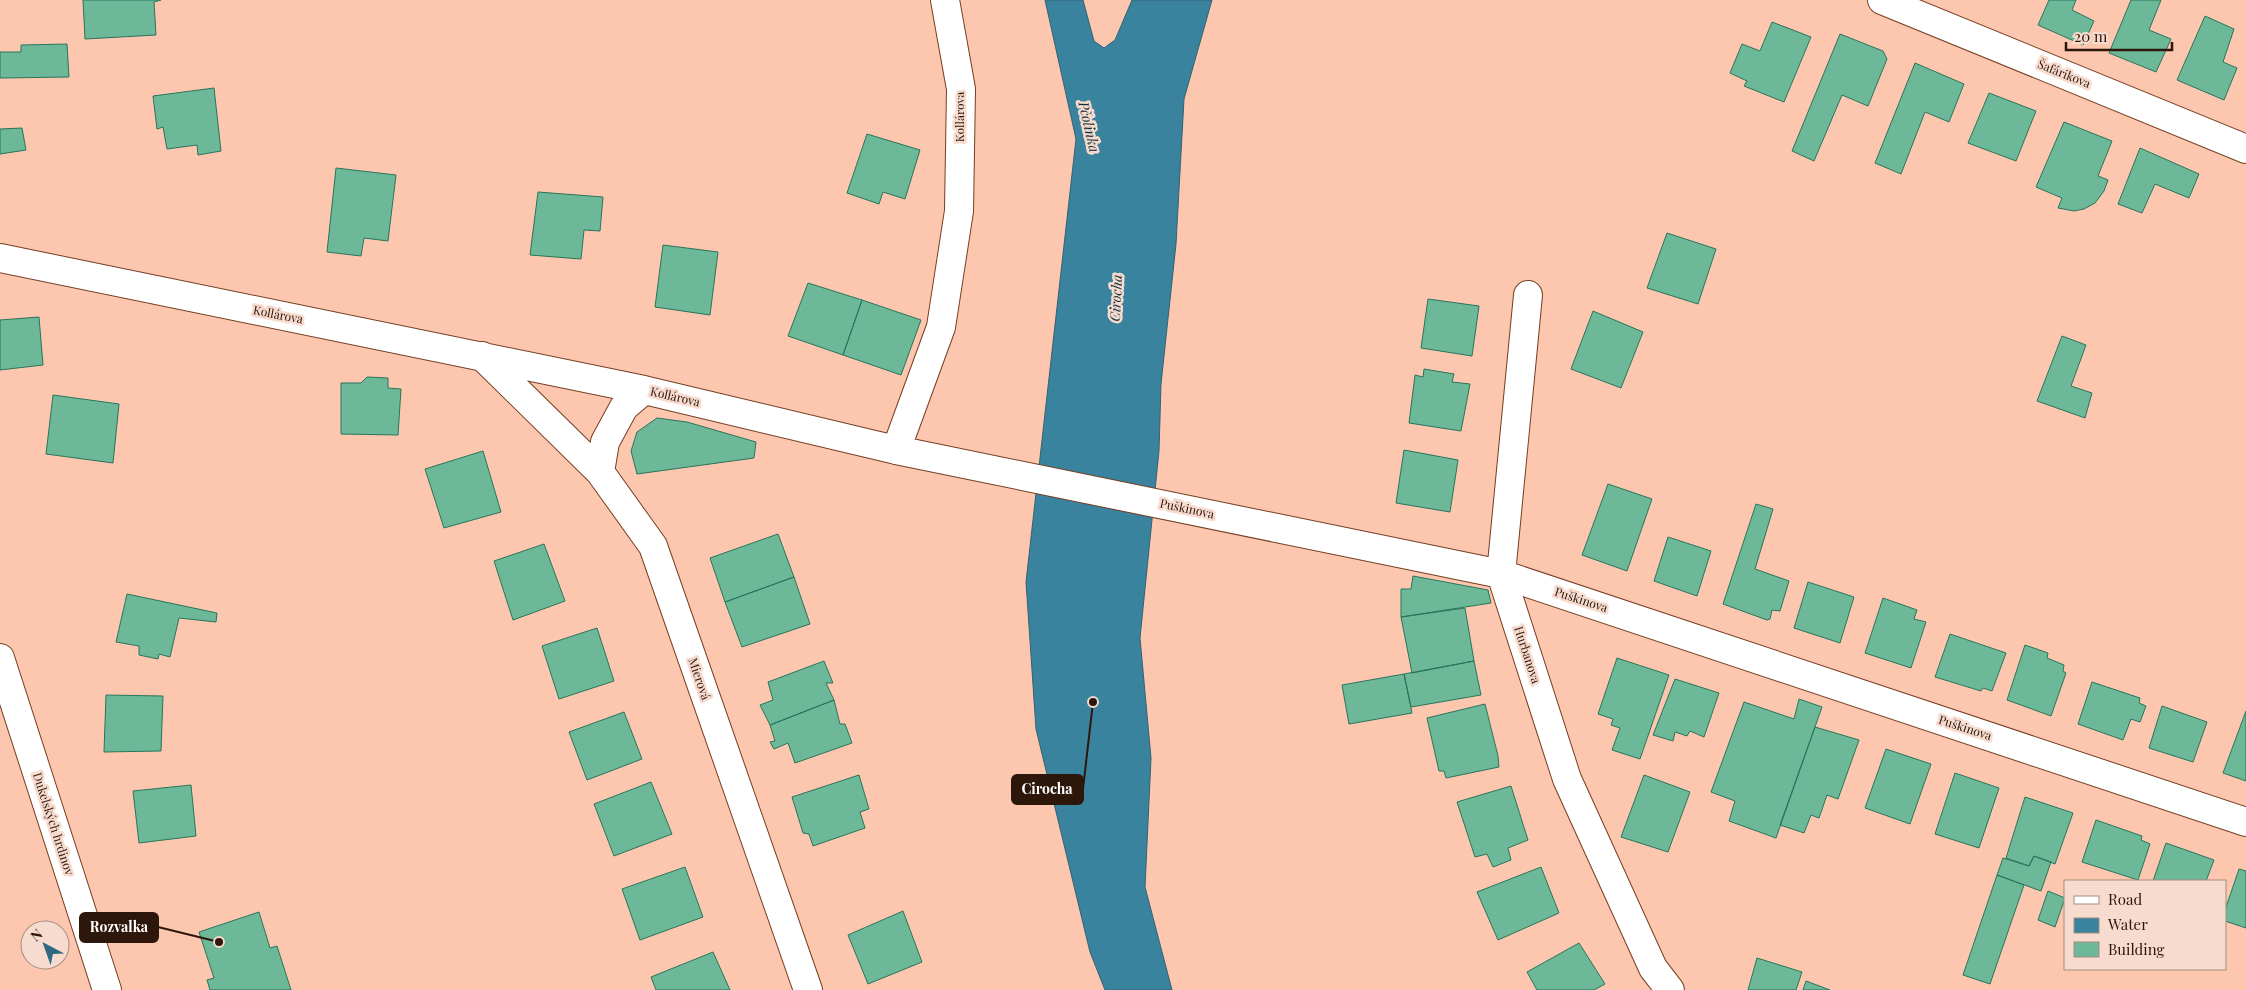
<svg xmlns="http://www.w3.org/2000/svg" width="2246" height="990" font-family="'Playfair Display',serif">
<style>
.water{fill:#39839f;stroke:#356272}
.building{fill:#6eb89a;stroke:#27755a}
.lines{fill:none;stroke-linecap:round;stroke-linejoin:round}
.minor-casing{stroke:#753e22;stroke-width:30}
.minor{stroke:#fff;stroke-width:28}
.labels{text-anchor:middle;stroke-width:5;stroke-linejoin:round;paint-order:stroke}
.street-label{font-size:12px;fill:#2d160a;stroke:#f6dbce}
.water-label{font-size:14px;font-style:italic;fill:#0b2e3b;stroke:#f6dbce}
.leader{fill:none;stroke:#2d160a;stroke-width:2}
.callout-dot{fill:#2d160a;stroke:#f6dbce;stroke-width:2}
.callout{fill:#2d160a;stroke:#2d160a;stroke-width:2}
.callout-label{font-size:14px;text-anchor:middle;font-weight:bold;fill:#fff}
</style>
<rect width="100%" height="100%" fill="#fcc7ae"/>
<!-- water -->
<path class="water" d="M 1045,0 L 1083,0 L 1094,41 L 1104,48 L 1115,40 L 1132,0 L 1212,0 L 1184,99 L 1176,244 L 1161,384 L 1159,451 L 1140,638 L 1151,758 L 1145,887 L 1172,990 L 1105,990 L 1090,952 L 1036,729 L 1026,582 L 1076,139 Z"/>
<!-- building -->
<path class="building" d="M 83,0 L 161,0 L 154,2 L 156,35 L 85,39 Z
M 2049,0 L 2076,0 L 2072,10 L 2094,21 L 2083,45 L 2038,25 Z
M 2131,0 L 2161,0 L 2149,30 L 2171,39 L 2156,72 L 2109,53 Z
M 2205,16 L 2234,29 L 2223,62 L 2237,68 L 2224,100 L 2177,80 Z
M 1772,22 L 1811,37 L 1784,102 L 1744,86 L 1747,81 L 1730,73 L 1742,44 L 1760,51 Z
M 1840,34 L 1883,51 L 1887,59 L 1868,106 L 1842,95 L 1814,161 L 1792,151 Z
M 67,44 L 69,77 L 0,78 L 0,52 L 21,52 L 21,45 Z
M 1915,63 L 1964,84 L 1949,122 L 1925,112 L 1901,174 L 1875,163 Z
M 214,88 L 221,151 L 198,155 L 197,145 L 167,149 L 163,127 L 157,129 L 153,96 Z
M 1989,93 L 2036,111 L 2016,161 L 1968,143 Z
M 2064,122 L 2112,141 L 2098,176 L 2108,180 L 2104,191 L 2095,203 L 2084,209 L 2074,211 L 2058,208 L 2062,198 L 2036,187 Z
M 22,128 L 26,150 L 0,154 L 0,129 Z
M 867,134 L 920,150 L 905,199 L 883,192 L 879,204 L 847,193 Z
M 2140,148 L 2199,174 L 2189,198 L 2155,184 L 2142,213 L 2118,204 Z
M 336,168 L 396,175 L 388,241 L 364,238 L 361,256 L 327,252 Z
M 538,192 L 603,197 L 600,231 L 584,230 L 581,259 L 530,255 Z
M 1667,233 L 1716,249 L 1698,304 L 1647,288 Z
M 663,245 L 718,252 L 710,315 L 655,307 Z
M 808,283 L 862,300 L 843,355 L 788,336 Z
M 1428,299 L 1479,306 L 1472,356 L 1421,348 Z
M 862,300 L 921,320 L 901,375 L 843,355 Z
M 1593,311 L 1643,332 L 1621,388 L 1571,369 Z
M 39,317 L 43,365 L 0,370 L 0,320 Z
M 2062,336 L 2086,345 L 2071,386 L 2092,393 L 2085,418 L 2037,401 Z
M 1424,369 L 1454,374 L 1452,382 L 1470,384 L 1461,431 L 1409,423 L 1415,375 L 1423,377 Z
M 367,377 L 388,378 L 388,388 L 401,389 L 398,435 L 341,434 L 341,383 L 361,383 Z
M 53,395 L 119,404 L 113,463 L 46,454 Z
M 657,418 L 687,422 L 756,442 L 754,458 L 637,474 L 631,451 L 637,432 Z
M 1404,450 L 1458,460 L 1450,512 L 1396,503 Z
M 483,451 L 501,512 L 444,528 L 425,469 Z
M 1608,484 L 1652,499 L 1627,571 L 1582,555 Z
M 1756,504 L 1773,509 L 1755,569 L 1789,581 L 1780,611 L 1772,610 L 1770,619 L 1767,620 L 1723,604 Z
M 778,534 L 794,577 L 725,602 L 710,558 Z
M 1668,537 L 1711,551 L 1697,596 L 1654,581 Z
M 544,544 L 565,601 L 513,620 L 494,561 Z
M 1413,576 L 1488,590 L 1491,603 L 1401,617 L 1401,589 L 1411,589 Z
M 794,577 L 810,624 L 742,647 L 725,602 Z
M 1808,582 L 1854,597 L 1840,643 L 1794,628 Z
M 127,594 L 217,613 L 216,622 L 179,618 L 170,657 L 159,654 L 158,659 L 139,655 L 139,646 L 116,642 Z
M 1883,598 L 1917,610 L 1914,619 L 1926,622 L 1911,668 L 1865,653 Z
M 1465,608 L 1474,661 L 1412,673 L 1401,617 Z
M 597,628 L 614,681 L 559,699 L 542,646 Z
M 1950,634 L 2006,653 L 1992,691 L 1983,688 L 1981,691 L 1935,677 Z
M 2025,645 L 2048,653 L 2047,658 L 2064,665 L 2063,671 L 2066,673 L 2051,716 L 2007,700 Z
M 1617,658 L 1669,675 L 1640,759 L 1612,750 L 1620,728 L 1611,725 L 1613,719 L 1598,714 Z
M 824,661 L 833,683 L 826,683 L 834,700 L 770,725 L 760,705 L 773,700 L 768,682 Z
M 1474,661 L 1481,695 L 1411,707 L 1404,674 Z
M 1404,674 L 1412,713 L 1349,724 L 1342,685 Z
M 1675,679 L 1719,693 L 1704,737 L 1690,731 L 1687,736 L 1675,732 L 1673,741 L 1653,735 Z
M 2092,682 L 2140,698 L 2139,703 L 2146,706 L 2140,722 L 2131,719 L 2123,740 L 2078,724 Z
M 106,695 L 163,696 L 161,751 L 104,752 Z
M 1799,699 L 1822,707 L 1776,838 L 1729,821 L 1735,801 L 1711,792 L 1744,702 L 1794,719 Z
M 834,700 L 840,724 L 845,724 L 852,743 L 795,763 L 788,743 L 774,749 L 770,742 L 775,741 L 770,725 Z
M 1485,704 L 1498,756 L 1499,767 L 1446,778 L 1444,771 L 1439,771 L 1427,718 Z
M 2162,706 L 2207,722 L 2193,762 L 2149,748 Z
M 2246,711 L 2246,781 L 2223,773 Z
M 624,712 L 642,759 L 587,780 L 569,732 Z
M 1815,727 L 1859,740 L 1838,799 L 1827,795 L 1819,818 L 1811,815 L 1804,833 L 1780,825 Z
M 1886,749 L 1931,764 L 1910,824 L 1865,808 Z
M 1955,773 L 1999,788 L 1979,848 L 1935,834 Z
M 859,775 L 869,809 L 860,812 L 865,828 L 813,846 L 809,834 L 803,833 L 792,797 Z
M 1644,775 L 1690,792 L 1668,852 L 1621,837 Z
M 651,782 L 672,834 L 614,856 L 594,804 Z
M 191,785 L 196,836 L 139,843 L 133,791 Z
M 1511,786 L 1528,840 L 1508,848 L 1511,860 L 1493,867 L 1487,854 L 1475,857 L 1457,802 Z
M 2025,797 L 2073,813 L 2055,864 L 2034,856 L 2029,866 L 2006,858 Z
M 2096,820 L 2142,836 L 2141,840 L 2150,844 L 2138,880 L 2082,862 Z
M 2166,843 L 2214,860 L 2206,881 L 2153,881 Z
M 2034,856 L 2051,862 L 2041,891 L 1997,875 L 2003,858 L 2029,866 Z
M 685,867 L 703,917 L 640,940 L 622,889 Z
M 1541,867 L 1559,913 L 1498,940 L 1477,892 Z
M 2239,869 L 2246,871 L 2246,928 L 2225,921 L 2225,910 Z
M 1997,875 L 2024,885 L 1990,984 L 1963,975 Z
M 2048,891 L 2065,898 L 2055,927 L 2038,920 Z
M 903,911 L 922,962 L 868,984 L 848,935 Z
M 259,912 L 270,948 L 277,946 L 291,990 L 210,990 L 207,980 L 214,978 L 199,932 Z
M 1579,943 L 1605,984 L 1594,990 L 1537,990 L 1527,972 Z
M 713,952 L 730,990 L 656,990 L 651,977 Z
M 1757,958 L 1802,972 L 1796,990 L 1748,990 Z
M 1806,981 L 1830,990 L 1803,990 Z"/>
<g class="lines">
<!-- minor casing -->
<g class="minor-casing">
<path id="minor" d="M 1882,0 L 2246,149
M 0,258 L 644,390 L 896,450 L 1501,574 L 2246,822
M 1528,295 L 1501,574 L 1567,779 L 1653,968 L 1670,990
M 482,356 L 600,472
M 644,390 L 624,407 L 605,442 L 600,472 L 653,546 L 808,990
M 896,450 L 941,327 L 959,211 L 961,89 L 945,0
M 0,658 L 107,990"/>
</g>
<!-- minor -->
<use href="#minor" class="minor"/>
</g>
<g class="labels">
<!-- street labels -->
<g class="street-label">
<text transform="translate(2064 74) rotate(22)" y="4">Šafárikova</text>
<text transform="translate(960 117) rotate(-90)" y="4">Kollárova</text>
<text transform="translate(278 315) rotate(11)" y="4">Kollárova</text>
<text transform="translate(675 397) rotate(13)" y="4">Kollárova</text>
<text transform="translate(1187 509) rotate(12)" y="4">Puškinova</text>
<text transform="translate(1581 600) rotate(18)" y="4">Puškinova</text>
<text transform="translate(1527 655) rotate(72)" y="4">Hurbanova</text>
<text transform="translate(699 679) rotate(71)" y="4">Mierová</text>
<text transform="translate(1965 728) rotate(18)" y="4">Puškinova</text>
<text transform="translate(53 824) rotate(72)" y="4">Dukelských hrdinov</text>
</g>
<!-- water labels -->
<g class="water-label">
<text transform="translate(1089 127) rotate(77)" y="5">Pčolinka</text>
<text transform="translate(1116 298) rotate(-87)" y="5">Cirocha</text>
</g>
</g>
<!-- callouts -->
<path class="leader" d="M1093 702L1083 789M219 942L158 927"/>
<g class="callout-dot">
<circle cx="1093" cy="702" r="5"/>
<circle cx="219" cy="942" r="5"/>
</g>
<g class="callout">
<rect x="1012" y="775" width="71" height="29" rx="5"/>
<rect x="80" y="913" width="78" height="29" rx="5"/>
</g>
<g class="callout-label">
<text x="1047" y="794">Cirocha</text>
<text x="119" y="932">Rozvalka</text>
</g>
<!-- legend -->
<rect x="2064" y="880" width="162" height="90" fill="#f6dbce" stroke="#a68c80"/>
<rect x="2074" y="896" width="25" height="8" fill="#ffffff" stroke="#a68c80"/>
<text x="2108" y="905" font-size="15" fill="#2d160a">Road</text>
<rect x="2074" y="918" width="25" height="15" fill="#39839f" stroke="#a68c80"/>
<text x="2108" y="930" font-size="15" fill="#2d160a">Water</text>
<rect x="2074" y="942" width="25" height="15" fill="#6eb89a" stroke="#a68c80"/>
<text x="2108" y="955" font-size="15" fill="#2d160a">Building</text>
<!-- north arrow -->
<g transform="translate(45 945) rotate(319)"><circle r="24" fill="#f6dbce" stroke="#a68c80"/>
<path d="M0-4L9 19L0 12L-9 19Z" fill="#2d6980"/>
<text y="-8" font-size="14" font-weight="bold" text-anchor="middle" fill="#2d160a">N</text>
</g>
<!-- scale -->
<path d="M2066 42v8h106v-8" fill="none" stroke="#2d160a" stroke-width="2.5"/>
<text x="2074" y="42" font-size="15" fill="#2d160a" stroke="#f6dbce" stroke-width="4" paint-order="stroke">20 m</text>
</svg>
